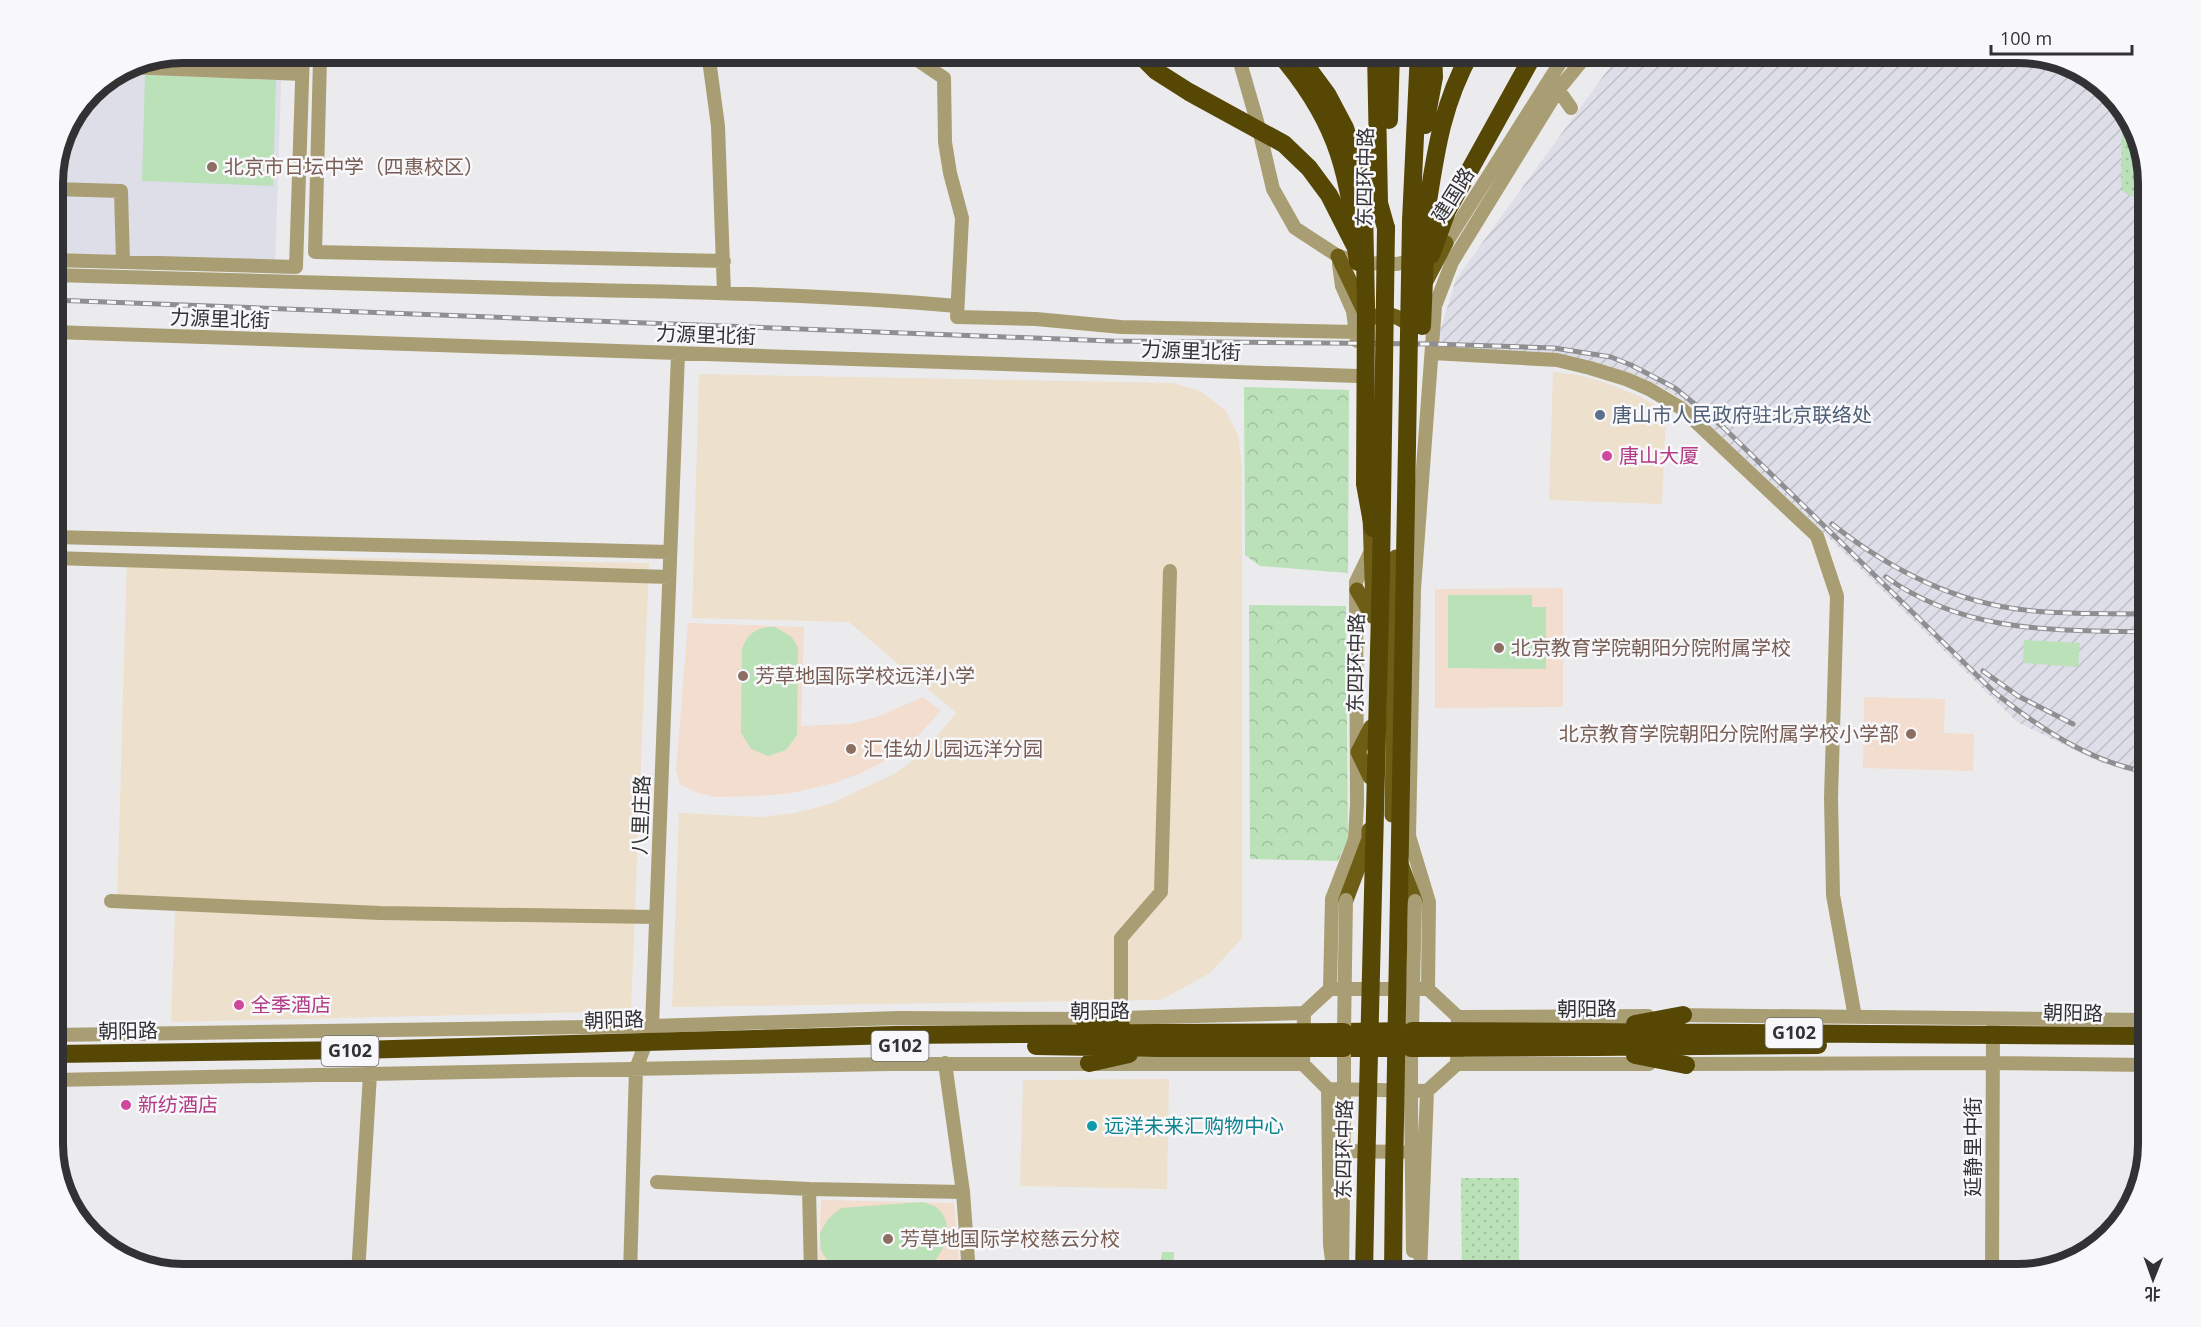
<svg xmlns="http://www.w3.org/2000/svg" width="2201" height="1327" font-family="'Open Sans','Noto Sans SC',sans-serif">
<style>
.commercial{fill:#ede0cc}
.industrial{fill:url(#industrial-furrows)}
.education{fill:#f2ddcf}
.built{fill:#dedee9}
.grass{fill:url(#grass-dots)}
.park{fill:url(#park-crowns)}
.garden{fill:#bae1b8}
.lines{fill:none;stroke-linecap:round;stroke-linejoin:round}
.minor{stroke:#a99e73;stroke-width:14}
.major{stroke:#6e5d14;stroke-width:15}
.highway{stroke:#564704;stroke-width:18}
.rail-casing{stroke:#8f8f91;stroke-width:5}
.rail{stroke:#f8f8fb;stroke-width:3;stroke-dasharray:9;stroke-linecap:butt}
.minor-bridge{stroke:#a99e73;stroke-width:14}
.highway-bridge{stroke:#564704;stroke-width:18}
.education-dot{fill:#8d6e63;stroke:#f8f8fb;stroke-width:2}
.service-dot{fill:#5c6f8a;stroke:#f8f8fb;stroke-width:2}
.hotel-dot{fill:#d1479c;stroke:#f8f8fb;stroke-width:2}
.culture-dot{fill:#0f9aa8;stroke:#f8f8fb;stroke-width:2}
.labels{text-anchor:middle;stroke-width:5;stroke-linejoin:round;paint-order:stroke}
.shield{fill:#f8f8fb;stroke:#6d6d70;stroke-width:1.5}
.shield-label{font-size:18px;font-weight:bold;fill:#323234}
.education-label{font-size:20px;fill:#785e54;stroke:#f8f8fb;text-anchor:start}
.street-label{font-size:20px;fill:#323234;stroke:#f8f8fb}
.service-label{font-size:20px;fill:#4e5e75;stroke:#f8f8fb;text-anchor:start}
.hotel-label{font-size:20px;fill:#b23c85;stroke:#f8f8fb;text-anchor:start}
.culture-label{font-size:20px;fill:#0d838f;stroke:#f8f8fb;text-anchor:start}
.rim{fill:none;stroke:#323234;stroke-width:8}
</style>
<defs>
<pattern id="industrial-furrows" width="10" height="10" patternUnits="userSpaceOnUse" patternTransform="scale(1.5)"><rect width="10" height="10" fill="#dedee9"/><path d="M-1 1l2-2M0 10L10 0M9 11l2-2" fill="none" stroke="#bfbfc8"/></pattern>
<pattern id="grass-dots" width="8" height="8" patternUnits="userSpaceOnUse" patternTransform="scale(1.5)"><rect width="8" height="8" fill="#bae1b8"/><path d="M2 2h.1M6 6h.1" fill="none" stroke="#a0c29f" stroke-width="1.8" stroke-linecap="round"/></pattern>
<pattern id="park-crowns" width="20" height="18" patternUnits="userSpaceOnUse" patternTransform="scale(1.5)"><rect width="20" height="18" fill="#bae1b8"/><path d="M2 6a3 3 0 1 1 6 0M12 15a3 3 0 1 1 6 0" fill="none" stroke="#a0c29f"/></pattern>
</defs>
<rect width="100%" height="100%" fill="#ebebee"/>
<!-- commercial -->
<path class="commercial" d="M 1553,372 L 1578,375 L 1601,381 L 1641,397 L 1666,412 L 1662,504 L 1549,500 Z
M 699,374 L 1173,383 L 1200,391 L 1226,411 L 1238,436 L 1242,466 L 1242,938 L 1210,973 L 1161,1000 L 672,1007 L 679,813 L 759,817 L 794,813 L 830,804 L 894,774 L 924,752 L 956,713 L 849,622 L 692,618 Z
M 127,554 L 649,563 L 631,1011 L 171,1022 L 175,910 L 117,907 Z
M 1169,1079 L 1167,1189 L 1020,1186 L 1023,1080 Z"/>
<!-- industrial -->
<path class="industrial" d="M 2018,52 L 2083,70 L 2131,118 L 2148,175 L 2148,777 L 2099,762 L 2017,722 L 1813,522 L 1682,399 L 1655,384 L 1625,372 L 1441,351 L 1440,331 L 1456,279 L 1620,53 Z"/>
<!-- education -->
<path class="education" d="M 1563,588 L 1563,707 L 1435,708 L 1435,589 Z
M 688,623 L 804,627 L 801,726 L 850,724 L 877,717 L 923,697 L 941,711 L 914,740 L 890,758 L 861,773 L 834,783 L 792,793 L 759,796 L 716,797 L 695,792 L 680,784 L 676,770 Z
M 1864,697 L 1945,699 L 1944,733 L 1974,734 L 1973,771 L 1863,768 Z
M 821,1200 L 954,1203 L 960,1274 L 818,1274 Z"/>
<!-- built -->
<path class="built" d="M 167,56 L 282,59 L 275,265 L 53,258 L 53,175 L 63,133 L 91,91 L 133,62 Z"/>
<!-- grass -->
<path class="grass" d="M 2122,108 C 2140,127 2148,171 2148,197 C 2137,197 2129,198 2121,189 Z
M 1461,1178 L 1519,1178 L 1519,1274 L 1462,1274 Z"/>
<!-- park -->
<path class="park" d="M 1244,387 L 1349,390 L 1348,573 L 1260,566 L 1245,555 Z
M 1249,605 L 1346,606 L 1348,838 L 1338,861 L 1250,859 Z
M 1162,1252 L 1174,1252 L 1173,1274 L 1159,1274 Z"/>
<!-- garden -->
<path class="garden" d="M 145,75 L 276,80 L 273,186 L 142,181 Z
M 1448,595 L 1532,595 L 1532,607 L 1546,607 L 1546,669 L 1448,668 Z
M 775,627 L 792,637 L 798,648 L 797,735 L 786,750 L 768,756 L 751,749 L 741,733 L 742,649 C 747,633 759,626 775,627 Z
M 2024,640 L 2080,643 L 2078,667 L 2023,663 Z
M 923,1202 C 927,1204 934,1205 937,1208 C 955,1223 946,1248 934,1262 L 844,1271 L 829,1263 L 821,1250 L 820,1233 L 828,1219 L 841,1208 Z"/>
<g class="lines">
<!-- minor -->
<path class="minor" d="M 368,52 L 320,59 L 315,252 L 724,261
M 708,52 L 718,126 L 724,293
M 898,52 L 919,61 L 944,78 L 945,142 L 950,173 L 962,218 L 957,317 L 1036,319 L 1121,327 L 1357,332
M 1237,52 L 1257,121 L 1273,189 L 1295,228 L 1338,256 L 1364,263 L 1397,264 L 1418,259
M 126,67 L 302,74
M 175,69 L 175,54
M 1555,85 L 1571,108
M 53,189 L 121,191 L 123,262
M 1438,248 L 1446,243 L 1560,63 L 1570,52
M 53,260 L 296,267 L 303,52
M 1339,264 L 1342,286 L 1353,311 L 1357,341
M 53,275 C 216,281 380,285 544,289 C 682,292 820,294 957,306
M 53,332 L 1357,376
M 1432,353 L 1557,360 L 1590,368 L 1626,379 L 1649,389 L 1681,408 L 1817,536 L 1837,596 L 1831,798 L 1833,895 L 1855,1017
M 53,537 L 670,552
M 53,558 L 669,577
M 111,901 L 380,913 L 656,917
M 1330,989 L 1428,989 L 1458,1017 L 1457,1064 L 1427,1091 L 1328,1089 L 1303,1064 L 1304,1013 Z
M 1330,989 L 1332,899 L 1355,839 L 1357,804 L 1356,582 L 1370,553
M 1428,989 L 1429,902 L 1409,836 L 1414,589 L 1435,306 L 1452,262 L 1558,90 L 1589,52
M 1673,1015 L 2148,1020
M 1458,1017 L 1648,1016
M 1121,1018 L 1121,938 L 1161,892 L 1170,571
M 53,1035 L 652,1026 L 898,1018 L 1084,1019 L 1304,1013
M 945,1063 L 963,1192 L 969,1274
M 1457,1064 L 1649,1064
M 1678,1064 L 1993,1063 L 2148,1065
M 53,1080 L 889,1064 L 1303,1064
M 1328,1089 L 1330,1245 L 1334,1274
M 1411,1105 L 1413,1251
M 1343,1151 L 1402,1152
M 657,1182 L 809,1189
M 358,1274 L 370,1074
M 630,1274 L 636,1069 L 652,1026 L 678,354
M 811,1274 L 809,1189 L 963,1192
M 1342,1274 L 1344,1106
M 1420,1274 L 1427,1091
M 1992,1274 L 1993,1028"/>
<!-- major -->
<path class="major" d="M 1338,256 L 1365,313
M 1425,283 L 1446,243
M 1374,317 C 1386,312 1394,315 1404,321
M 1370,516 L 1373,608
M 1357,590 L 1372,616
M 1370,777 L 1358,752 L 1371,727
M 1392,815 L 1396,557
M 1401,864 L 1415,901
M 1346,900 L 1369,839 L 1369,830"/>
<!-- highway -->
<path class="highway" d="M 1278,52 C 1332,114 1349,165 1356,247
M 1376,52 L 1379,203 L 1386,228
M 1389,120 L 1391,52
M 1425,125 L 1434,77 L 1433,52
M 1427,208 C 1436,150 1442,105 1471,52
M 1411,221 L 1419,52
M 1084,1019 L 1121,1026
M 1635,1024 L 1683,1015
M 1344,1032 L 1410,1031
M 1595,1032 L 2148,1036
M 1036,1046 L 1157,1048
M 1595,1047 L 1818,1045
M 1344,1048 L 1411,1048
M 53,1054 L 358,1050 L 895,1035 L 1158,1033
M 1635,1055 L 1686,1065
M 1089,1063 L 1129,1054
M 1364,1274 L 1366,1174
M 1393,1274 L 1394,1176"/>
<!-- rail casing -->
<g class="rail-casing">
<path id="rail" d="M 53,300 L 1111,341 L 1432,344 L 1554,348 L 1611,357 L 1631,365 L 1675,388 L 1723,427 L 1994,692 C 2038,727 2091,763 2148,772
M 1832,524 C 1889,569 1952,602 2025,610 C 2066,615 2107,613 2148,614
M 1886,577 C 1966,634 2055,630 2148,632
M 1983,671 L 2018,696 L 2073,724"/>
</g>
<!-- rail -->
<use href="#rail" class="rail"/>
<!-- minor-bridge -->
<path class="minor-bridge" d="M 1412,1031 L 1415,901
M 1344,1032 L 1346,900
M 1411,1105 L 1411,1048
M 1344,1106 L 1344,1048"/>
<!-- highway-bridge -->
<path class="highway-bridge" d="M 1137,52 L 1156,71 L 1189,92 L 1284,144 L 1309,168 L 1329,195 L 1356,248 L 1358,262
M 1296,52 L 1327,94 L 1345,128 L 1356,164 L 1364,210 L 1366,305 L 1365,484 L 1373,528
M 1431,255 L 1447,211 L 1535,52
M 1422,326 L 1427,208
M 1412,1031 L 1595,1032
M 1158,1033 L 1344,1032
M 1157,1048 L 1344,1048
M 1411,1048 L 1595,1047
M 1366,1174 L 1381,571 L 1386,228
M 1394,1176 L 1411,221"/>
</g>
<!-- markers -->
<g class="education-dot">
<circle cx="212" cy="167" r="6"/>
<circle cx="1499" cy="648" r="6"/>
<circle cx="743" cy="676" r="6"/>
<circle cx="1911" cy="734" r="6"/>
<circle cx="851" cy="749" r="6"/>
<circle cx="888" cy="1239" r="6"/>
</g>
<circle class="service-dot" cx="1600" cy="415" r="6"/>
<g class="hotel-dot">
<circle cx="1607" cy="456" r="6"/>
<circle cx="239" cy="1005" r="6"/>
<circle cx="126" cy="1105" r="6"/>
</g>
<circle class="culture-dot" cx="1092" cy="1126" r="6"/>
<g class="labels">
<!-- shield labels -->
<g class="shield">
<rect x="1765.5" y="1018" width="57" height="30" rx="4.5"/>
<rect x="871.5" y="1031" width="57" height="30" rx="4.5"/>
<rect x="321.5" y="1036" width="57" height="30" rx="4.5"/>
</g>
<g class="shield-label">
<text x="1794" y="1039">G102</text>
<text x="900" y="1052">G102</text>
<text x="350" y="1057">G102</text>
</g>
<!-- education labels -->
<g class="education-label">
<text x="224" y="174">北京市日坛中学（四惠校区）</text>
<text x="1511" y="655">北京教育学院朝阳分院附属学校</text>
<text x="755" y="683">芳草地国际学校远洋小学</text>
<text x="1899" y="741" text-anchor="end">北京教育学院朝阳分院附属学校小学部</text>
<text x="863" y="756">汇佳幼儿园远洋分园</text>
<text x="900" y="1246">芳草地国际学校慈云分校</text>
</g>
<!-- street labels -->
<g class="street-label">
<text transform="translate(1365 177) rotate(-89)" y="7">东四环中路</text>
<text transform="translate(1453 195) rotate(-58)" y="7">建国路</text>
<text transform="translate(220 319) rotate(2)" y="7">力源里北街</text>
<text transform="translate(706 335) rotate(2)" y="7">力源里北街</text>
<text transform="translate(1191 351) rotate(2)" y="7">力源里北街</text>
<text transform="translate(1356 663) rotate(-89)" y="7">东四环中路</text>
<text transform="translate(641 815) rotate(-88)" y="7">八里庄路</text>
<text x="1587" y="1016">朝阳路</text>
<text x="1100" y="1018">朝阳路</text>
<text transform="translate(2073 1013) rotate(1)" y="7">朝阳路</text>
<text transform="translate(614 1020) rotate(-2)" y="7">朝阳路</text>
<text transform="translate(128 1031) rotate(-1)" y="7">朝阳路</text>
<text transform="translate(1973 1147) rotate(-90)" y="7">延静里中街</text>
<text transform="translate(1344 1149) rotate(-89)" y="7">东四环中路</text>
</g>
<!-- service labels -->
<g class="service-label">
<text x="1612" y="422">唐山市人民政府驻北京联络处</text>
</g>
<!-- hotel labels -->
<g class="hotel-label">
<text x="1619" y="463">唐山大厦</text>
<text x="251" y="1012">全季酒店</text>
<text x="138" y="1112">新纺酒店</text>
</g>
<!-- culture labels -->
<g class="culture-label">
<text x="1104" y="1133">远洋未来汇购物中心</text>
</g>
</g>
<!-- crop -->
<path d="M0 0H2201V1327H0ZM183 63H2018A120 120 0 0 1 2138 183V1144A120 120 0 0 1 2018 1264H183A120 120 0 0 1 63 1144V183A120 120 0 0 1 183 63Z" fill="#f8f8fb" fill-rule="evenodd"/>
<path class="rim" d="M183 63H2018A120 120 0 0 1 2138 183V1144A120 120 0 0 1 2018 1264H183A120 120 0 0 1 63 1144V183A120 120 0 0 1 183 63Z"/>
<!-- north arrow -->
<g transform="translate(2153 1279) rotate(181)" stroke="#f8f8fb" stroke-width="4.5" paint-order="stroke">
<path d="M0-4.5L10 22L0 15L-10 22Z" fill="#323234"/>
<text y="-9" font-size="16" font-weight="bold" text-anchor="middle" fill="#323234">北</text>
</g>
<!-- scale -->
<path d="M1991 45v9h141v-9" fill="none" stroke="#323234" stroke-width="3"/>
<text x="2000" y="45" font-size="18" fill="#323234" stroke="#f8f8fb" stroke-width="4.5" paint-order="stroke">100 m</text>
</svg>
